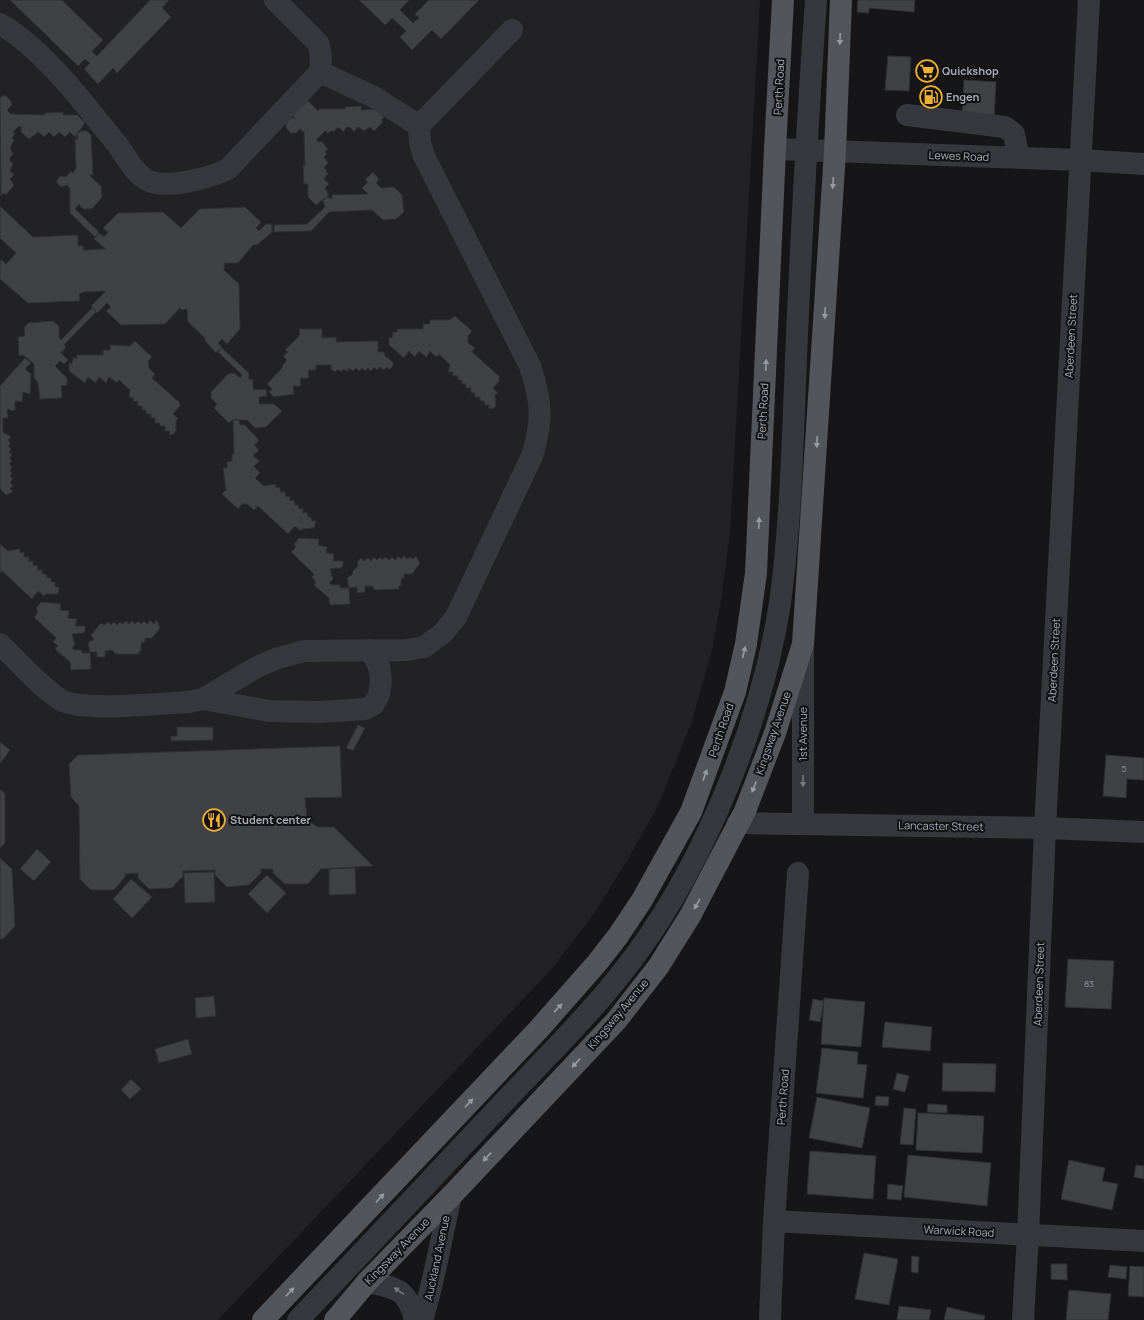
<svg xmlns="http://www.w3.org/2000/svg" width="1144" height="1320" font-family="Manrope,sans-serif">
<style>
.built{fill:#222225}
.building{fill:#404145;stroke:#303034}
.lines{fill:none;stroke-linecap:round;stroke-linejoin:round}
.minor{stroke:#37383d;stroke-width:22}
.major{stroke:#53555c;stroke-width:22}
.oneway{fill:#979ba6}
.oneway2{fill:#757881}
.labels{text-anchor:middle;stroke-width:4;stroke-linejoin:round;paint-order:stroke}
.number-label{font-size:9px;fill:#8e929b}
.poi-label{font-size:11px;font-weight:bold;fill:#a8adb8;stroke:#111113;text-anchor:start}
.street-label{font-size:11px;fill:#a8adb8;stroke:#111113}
</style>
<rect width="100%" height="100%" fill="#161618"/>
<!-- built -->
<path class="built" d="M 0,0 L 760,0 L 730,531 L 721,601 L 712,650 L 691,724 L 658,806 L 628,859 L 593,915 L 550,971 L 218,1320 L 0,1320 Z"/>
<!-- building -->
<path class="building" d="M 10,0 L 62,0 L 103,40 L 92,51 L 97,56 L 150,0 L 169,0 L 162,8 L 171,17 L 117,73 L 113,68 L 98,84 L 84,69 L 90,63 L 85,59 L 78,66 Z
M 359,0 L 409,0 L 400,10 L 413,23 L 419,18 L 415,14 L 429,0 L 479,0 L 441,39 L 432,30 L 412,50 L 400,37 L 406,31 L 392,18 L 385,25 Z
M 858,0 L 915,0 L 914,12 L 869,8 L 869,13 L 857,12 Z
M 888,56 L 911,57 L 909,91 L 885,90 Z
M 964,80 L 996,82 L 994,121 L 962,119 Z
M 2,96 L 6,96 L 11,101 L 12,105 L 7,110 L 11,114 L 44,115 L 45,113 L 63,112 L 63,115 L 77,115 L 85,123 L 75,137 L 70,132 L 65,137 L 59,132 L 54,137 L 49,132 L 44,137 L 38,132 L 29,139 L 21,132 L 21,126 L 18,127 L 13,132 L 15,134 L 12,138 L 14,140 L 10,148 L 13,154 L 10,158 L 10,161 L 13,164 L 10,171 L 14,175 L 10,179 L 14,185 L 6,195 L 3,193 L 1,196 L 0,98 Z
M 303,96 L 318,111 L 319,109 L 345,109 L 345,107 L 362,106 L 361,110 L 376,109 L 384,117 L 381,120 L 383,122 L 374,131 L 370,127 L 364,131 L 358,127 L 354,132 L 350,127 L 347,127 L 343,132 L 340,128 L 337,128 L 333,132 L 332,130 L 328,133 L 325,131 L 316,140 L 319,142 L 321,141 L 328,149 L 325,152 L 327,154 L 324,157 L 328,163 L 324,167 L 328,174 L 324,179 L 329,184 L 325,188 L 329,195 L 316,205 L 308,197 L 308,184 L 304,184 L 303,165 L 305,165 L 304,132 L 300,129 L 296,133 L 291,133 L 286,128 L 286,124 L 290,118 L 295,118 L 288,112 Z
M 81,131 L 87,131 L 91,135 L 93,175 L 89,175 L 101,186 L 102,197 L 92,209 L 83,209 L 79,204 L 75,209 L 99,232 L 95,237 L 70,213 L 70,188 L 67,185 L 61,187 L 57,183 L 57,180 L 60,176 L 66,177 L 71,171 L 73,173 L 76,168 L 75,139 L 78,139 L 77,135 Z
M 373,172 L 379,179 L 376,183 L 381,188 L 394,187 L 402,195 L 404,212 L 396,219 L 383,220 L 372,210 L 329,212 L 311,231 L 274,232 L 274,225 L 307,224 L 325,207 L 323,201 L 327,197 L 332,199 L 332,195 L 368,194 L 362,188 L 368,182 L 365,180 Z
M 0,206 L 33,237 L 78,235 L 78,246 L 83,246 L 83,250 L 106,249 L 94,239 L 99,233 L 104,237 L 108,232 L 103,228 L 118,213 L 163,212 L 181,228 L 200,209 L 245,207 L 261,222 L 256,228 L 259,231 L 266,224 L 272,224 L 272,232 L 257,245 L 253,245 L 238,263 L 225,263 L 224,270 L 239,284 L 240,329 L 227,344 L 222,339 L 218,343 L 222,347 L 216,353 L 205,341 L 205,338 L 188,322 L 187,309 L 182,310 L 180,308 L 165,324 L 121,325 L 106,311 L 111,307 L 107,303 L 97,313 L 91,306 L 106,291 L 84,292 L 79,294 L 80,301 L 28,303 L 0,279 L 0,261 L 2,260 L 6,264 L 16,253 L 0,238 Z
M 92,308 L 96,312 L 64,345 L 66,347 L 61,353 L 68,360 L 64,364 L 60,361 L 55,366 L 67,378 L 67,385 L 61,386 L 62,398 L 40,399 L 38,383 L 34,378 L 34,364 L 23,355 L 19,356 L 18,337 L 25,336 L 24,328 L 28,323 L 53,321 L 59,326 L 59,337 L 61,340 Z
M 455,316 L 472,331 L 468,336 L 468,343 L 475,348 L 472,352 L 500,377 L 498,379 L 500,380 L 493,388 L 498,393 L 495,395 L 496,406 L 494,408 L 489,409 L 489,405 L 485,405 L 484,401 L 480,401 L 480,397 L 475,397 L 475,393 L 471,393 L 471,388 L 466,388 L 466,384 L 462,384 L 462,380 L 458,380 L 458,376 L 453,376 L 453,372 L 448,372 L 450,365 L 439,354 L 437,357 L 429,351 L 429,354 L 426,357 L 419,351 L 415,357 L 409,351 L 404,358 L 389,345 L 389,338 L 392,338 L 393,332 L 397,332 L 397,329 L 423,329 L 423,324 L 430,324 L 430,320 L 449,320 Z
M 299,329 L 322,329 L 322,338 L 336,337 L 336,342 L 378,341 L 378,352 L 384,352 L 385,356 L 393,362 L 393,366 L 389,370 L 387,367 L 384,370 L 380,367 L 377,370 L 374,367 L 371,371 L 368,368 L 365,371 L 362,368 L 359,371 L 356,368 L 353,371 L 349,368 L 347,372 L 344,369 L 341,372 L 338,369 L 335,372 L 331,369 L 331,365 L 316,365 L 316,370 L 308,370 L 309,378 L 300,378 L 301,386 L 293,386 L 294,394 L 274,397 L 269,392 L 272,389 L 267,384 L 283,367 L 282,366 L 287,360 L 283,356 L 288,352 L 285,350 L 300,335 Z
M 135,341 L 152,357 L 148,361 L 149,368 L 155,374 L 152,378 L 180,403 L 180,406 L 173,414 L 178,418 L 176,421 L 176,431 L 174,434 L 169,435 L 170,431 L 165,431 L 165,426 L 160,426 L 160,423 L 155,423 L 155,418 L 151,418 L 151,414 L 146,414 L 146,410 L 142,410 L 142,406 L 138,406 L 138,401 L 133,402 L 133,397 L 129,398 L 130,390 L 119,380 L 117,383 L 109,377 L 106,383 L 99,377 L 96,383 L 88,377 L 85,383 L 69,371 L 69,364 L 72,363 L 73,358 L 77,358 L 77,355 L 103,355 L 103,350 L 110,350 L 110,345 L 130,346 Z
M 222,348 L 249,373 L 249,380 L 253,379 L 253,390 L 266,389 L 267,396 L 259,397 L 259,404 L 274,404 L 282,411 L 266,427 L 255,428 L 247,420 L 232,420 L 229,423 L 214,408 L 217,404 L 211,398 L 211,392 L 228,374 L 234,373 L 240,378 L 242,375 L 218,352 Z
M 25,358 L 31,363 L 25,369 L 31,374 L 30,394 L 23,392 L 22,402 L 16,401 L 15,402 L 15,410 L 11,411 L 9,409 L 7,410 L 8,418 L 3,418 L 3,432 L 11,437 L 8,440 L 11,443 L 8,446 L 11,449 L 9,452 L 12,455 L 9,458 L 12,461 L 9,464 L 12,467 L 10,470 L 12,473 L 10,476 L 13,479 L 10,482 L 13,486 L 10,489 L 13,492 L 6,495 L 0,489 L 0,386 Z
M 233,420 L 239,420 L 240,425 L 245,425 L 259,440 L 256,444 L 254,444 L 259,451 L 254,454 L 254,457 L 260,461 L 254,466 L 260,473 L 255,478 L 264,486 L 276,484 L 276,488 L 280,487 L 280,492 L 285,492 L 286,497 L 290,496 L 290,501 L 294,500 L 295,505 L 298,505 L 299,509 L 303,508 L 303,513 L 307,512 L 308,517 L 311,517 L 312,521 L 316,521 L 314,528 L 302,529 L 301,531 L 295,526 L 288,534 L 258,506 L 254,510 L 247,504 L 242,504 L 238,509 L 222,494 L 226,490 L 223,468 L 227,468 L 227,462 L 232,461 L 232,454 L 234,454 Z
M 299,538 L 319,539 L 318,545 L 327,547 L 326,553 L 334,554 L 333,561 L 343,561 L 343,566 L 341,568 L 330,569 L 333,579 L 329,583 L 332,585 L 340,585 L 340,588 L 349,588 L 350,604 L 330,605 L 329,598 L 314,585 L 316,582 L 312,577 L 314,574 L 291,552 L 296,547 L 294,544 Z
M 0,544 L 8,551 L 20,549 L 20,553 L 24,552 L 24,557 L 29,557 L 29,562 L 33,561 L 33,566 L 37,565 L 38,570 L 42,570 L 42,574 L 46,574 L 47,578 L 51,578 L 51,582 L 55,582 L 55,587 L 59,587 L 58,594 L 46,594 L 44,596 L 38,591 L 32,599 L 2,571 L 0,573 Z
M 398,556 L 401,559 L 404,556 L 407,559 L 410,557 L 413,559 L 416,556 L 420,563 L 412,574 L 404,574 L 404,578 L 401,578 L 401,586 L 399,586 L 399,589 L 375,590 L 372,586 L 365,586 L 365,592 L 357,593 L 357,587 L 349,588 L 347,578 L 353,574 L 352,572 L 357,567 L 358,561 L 361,558 L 364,561 L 368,558 L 371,561 L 374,557 L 377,560 L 380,557 L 382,560 L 385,557 L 389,560 L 392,557 L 395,560 Z
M 41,602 L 61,604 L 60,610 L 69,611 L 68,618 L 77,619 L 75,626 L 85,626 L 85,631 L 83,633 L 72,634 L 75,644 L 72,648 L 74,650 L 82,650 L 82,653 L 90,653 L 91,669 L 71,670 L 70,662 L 55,649 L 58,646 L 53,642 L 56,638 L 34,617 L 38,612 L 36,609 Z
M 150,620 L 154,624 L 157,620 L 160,628 L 152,638 L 145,638 L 145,642 L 141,642 L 141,651 L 139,651 L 139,654 L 116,654 L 112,650 L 105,651 L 105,657 L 97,657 L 97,652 L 90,652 L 88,643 L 94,639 L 91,635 L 101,623 L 104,625 L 108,622 L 111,625 L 114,622 L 117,625 L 120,622 L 123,624 L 126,621 L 129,624 L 132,621 L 135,624 L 138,621 L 141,624 L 144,621 L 147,624 Z
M 358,725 L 365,728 L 353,751 L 346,748 Z
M 177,727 L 213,727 L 213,740 L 171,741 L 171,736 L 177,736 Z
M 0,742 L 10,750 L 0,764 Z
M 340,746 L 342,797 L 305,798 L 307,819 L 317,827 L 334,827 L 373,866 L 321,869 L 308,884 L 285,884 L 273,873 L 273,869 L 261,869 L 261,873 L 249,885 L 227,887 L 215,875 L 215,870 L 183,871 L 183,876 L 172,888 L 149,889 L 138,878 L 138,873 L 125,874 L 125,877 L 114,890 L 91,890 L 80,879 L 79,806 L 71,797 L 69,764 L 78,755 Z
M 1106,755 L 1144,758 L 1144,780 L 1127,779 L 1126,798 L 1103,796 Z
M 0,789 L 5,793 L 5,843 L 0,848 Z
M 37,849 L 51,862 L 34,881 L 20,869 Z
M 0,858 L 12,869 L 15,926 L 3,939 L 0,939 Z
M 355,868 L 356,894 L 329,895 L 329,869 Z
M 214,872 L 215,902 L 185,903 L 184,873 Z
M 267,875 L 286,893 L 267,913 L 248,894 Z
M 131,879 L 152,897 L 132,918 L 113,899 Z
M 1068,959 L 1114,961 L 1111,1009 L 1065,1007 Z
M 214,996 L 216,1016 L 196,1018 L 195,998 Z
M 824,998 L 865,1002 L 861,1047 L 821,1044 Z
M 813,999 L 824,1001 L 820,1022 L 809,1020 Z
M 885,1022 L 932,1027 L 930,1051 L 882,1047 Z
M 188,1039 L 192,1054 L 159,1063 L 155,1049 Z
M 822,1048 L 858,1052 L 857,1064 L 867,1065 L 863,1098 L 816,1093 Z
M 943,1063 L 996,1064 L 995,1092 L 942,1091 Z
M 897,1073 L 909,1076 L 905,1092 L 893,1089 Z
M 131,1079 L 141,1089 L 130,1099 L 121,1090 Z
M 876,1096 L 889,1097 L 888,1106 L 875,1105 Z
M 817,1097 L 870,1108 L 862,1148 L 809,1138 Z
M 928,1104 L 947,1105 L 947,1113 L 927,1112 Z
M 904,1108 L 916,1109 L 913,1145 L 900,1144 Z
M 918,1113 L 984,1116 L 982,1153 L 916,1150 Z
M 810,1151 L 876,1156 L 873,1199 L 807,1194 Z
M 908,1155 L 991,1163 L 987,1206 L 904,1197 Z
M 1069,1160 L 1105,1168 L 1102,1181 L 1118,1184 L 1112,1210 L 1061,1199 Z
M 1136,1165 L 1144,1166 L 1144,1179 L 1134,1177 Z
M 888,1184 L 903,1186 L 901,1200 L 887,1199 Z
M 864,1253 L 898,1259 L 889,1305 L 855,1299 Z
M 912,1256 L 919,1257 L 918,1273 L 911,1272 Z
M 1051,1264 L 1067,1264 L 1067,1280 L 1051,1279 Z
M 1110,1265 L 1127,1267 L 1126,1279 L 1108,1277 Z
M 1130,1266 L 1144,1267 L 1144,1297 L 1128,1296 Z
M 1069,1290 L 1111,1294 L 1108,1320 L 1066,1320 Z
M 899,1306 L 931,1310 L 929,1320 L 897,1320 Z
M 947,1307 L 985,1316 L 984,1320 L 944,1320 Z"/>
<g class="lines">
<!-- minor -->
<path class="minor" d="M 275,0 L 318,43 L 321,55 L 320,72
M 0,24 C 44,49 84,104 116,143 C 126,155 134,175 149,181 C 168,189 210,178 228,169 L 320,72 L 374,97 L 419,126
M 907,115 L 1005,127 L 1014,134 L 1019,158
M 775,149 L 1081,160 L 1144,164
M 0,644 C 18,661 41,688 61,700 C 83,712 161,703 189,702 L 203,699 L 257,667 L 278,658 L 304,651 L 407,650 L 424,647 L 443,633 L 456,617 L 532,456 C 543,420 542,402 530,366 L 424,156 L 420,143 L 419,126 L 512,30
M 803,651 L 803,824
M 203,699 L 269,711 L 320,712 L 365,709 L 373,705 L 379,695 L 381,680 L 379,666 L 370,650
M 738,823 L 1045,828 L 1144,832
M 774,1221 L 1144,1241
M 367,1282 C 396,1288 407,1288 415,1320
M 298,1320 C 367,1248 435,1175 503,1103 C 549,1054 598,1007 637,953 C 707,857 762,720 780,603 C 792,515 793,424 797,335 C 802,223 808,112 816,0
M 422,1320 C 435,1279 441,1238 451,1196
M 770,1320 L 774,1221 L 798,873
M 1023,1320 L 1028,1235 L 1045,828 L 1089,0"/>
<!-- major -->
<path class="major" d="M 263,1320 L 538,1030 L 597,963 L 618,936 L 642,900 L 691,812 L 735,692 L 746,644 L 756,573 L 775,149 L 783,0
M 335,1320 L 367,1282 L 451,1196 L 616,1021 L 658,967 L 690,916 L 745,811 L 775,733 L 803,644 L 835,152 L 841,0"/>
</g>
<!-- one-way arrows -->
<defs><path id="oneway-solid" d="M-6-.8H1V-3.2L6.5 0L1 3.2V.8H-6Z"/></defs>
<g class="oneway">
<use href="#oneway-solid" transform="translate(840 39) rotate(92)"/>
<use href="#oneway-solid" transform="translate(833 183) rotate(94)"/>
<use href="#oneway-solid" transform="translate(825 313) rotate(93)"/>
<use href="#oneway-solid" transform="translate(766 365) rotate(-87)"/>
<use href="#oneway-solid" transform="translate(817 442) rotate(93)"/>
<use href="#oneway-solid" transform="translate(759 523) rotate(-88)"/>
<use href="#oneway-solid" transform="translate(744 652) rotate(-77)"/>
<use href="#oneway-solid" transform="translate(705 775) rotate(-70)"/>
<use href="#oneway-solid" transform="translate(754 787) rotate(111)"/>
<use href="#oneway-solid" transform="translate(697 904) rotate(119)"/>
<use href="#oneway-solid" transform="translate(558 1008) rotate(-47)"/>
<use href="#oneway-solid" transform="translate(576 1063) rotate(133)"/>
<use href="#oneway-solid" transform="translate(469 1103) rotate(-47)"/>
<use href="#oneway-solid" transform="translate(487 1157) rotate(133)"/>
<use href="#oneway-solid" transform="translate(380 1198) rotate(-47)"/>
<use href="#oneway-solid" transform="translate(290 1292) rotate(-46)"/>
</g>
<g class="oneway2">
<use href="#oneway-solid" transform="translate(803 781) rotate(90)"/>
<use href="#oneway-solid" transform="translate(399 1291) rotate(-146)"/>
</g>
<!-- icons -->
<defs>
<g id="supermarket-ring" transform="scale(1.15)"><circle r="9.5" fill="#111113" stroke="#f2b134" stroke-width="1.5"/><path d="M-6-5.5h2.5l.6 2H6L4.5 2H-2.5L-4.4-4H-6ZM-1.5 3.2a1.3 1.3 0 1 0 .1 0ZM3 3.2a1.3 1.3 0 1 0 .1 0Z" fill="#f2b134"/></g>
<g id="fuel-ring" transform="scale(1.15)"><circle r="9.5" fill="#111113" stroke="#f2b134" stroke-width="1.5"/><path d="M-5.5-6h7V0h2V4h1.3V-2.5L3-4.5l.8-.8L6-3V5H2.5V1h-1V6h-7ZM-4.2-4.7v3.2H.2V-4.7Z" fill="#f2b134"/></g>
<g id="restaurant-ring" transform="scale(1.15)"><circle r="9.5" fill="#111113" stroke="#f2b134" stroke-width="1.5"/><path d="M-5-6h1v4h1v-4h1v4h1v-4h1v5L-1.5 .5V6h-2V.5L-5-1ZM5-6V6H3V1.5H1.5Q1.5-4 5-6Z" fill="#f2b134"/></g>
</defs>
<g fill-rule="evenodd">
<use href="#supermarket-ring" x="927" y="71"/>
<use href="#fuel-ring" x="931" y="97"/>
<use href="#restaurant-ring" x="214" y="820"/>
</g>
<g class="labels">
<!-- number labels -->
<g class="number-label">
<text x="1124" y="772">5</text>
<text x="1089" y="987">83</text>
</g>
<!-- poi labels -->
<g class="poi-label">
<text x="942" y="75">Quickshop</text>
<text x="946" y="101">Engen</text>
<text x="230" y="824">Student center</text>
</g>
<!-- street labels -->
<g class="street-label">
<text transform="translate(779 87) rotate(-87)" y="4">Perth Road</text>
<text transform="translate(959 156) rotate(2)" y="4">Lewes Road</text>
<text transform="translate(1071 336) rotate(-87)" y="4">Aberdeen Street</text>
<text transform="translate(763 411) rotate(-87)" y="4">Perth Road</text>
<text transform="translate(1054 660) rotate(-87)" y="4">Aberdeen Street</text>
<text transform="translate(721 730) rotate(-71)" y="4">Perth Road</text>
<text transform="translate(773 733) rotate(-71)" y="4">Kingsway Avenue</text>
<text transform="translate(803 734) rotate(-90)" y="4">1st Avenue</text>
<text transform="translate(941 826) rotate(1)" y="4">Lancaster Street</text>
<text transform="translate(1039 984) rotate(-88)" y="4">Aberdeen Street</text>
<text transform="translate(618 1014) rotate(-50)" y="4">Kingsway Avenue</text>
<text transform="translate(783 1097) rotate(-86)" y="4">Perth Road</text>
<text transform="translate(959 1231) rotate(3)" y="4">Warwick Road</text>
<text transform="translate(397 1251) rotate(-46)" y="4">Kingsway Avenue</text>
<text transform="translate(437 1258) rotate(-78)" y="4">Auckland Avenue</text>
</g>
</g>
</svg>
